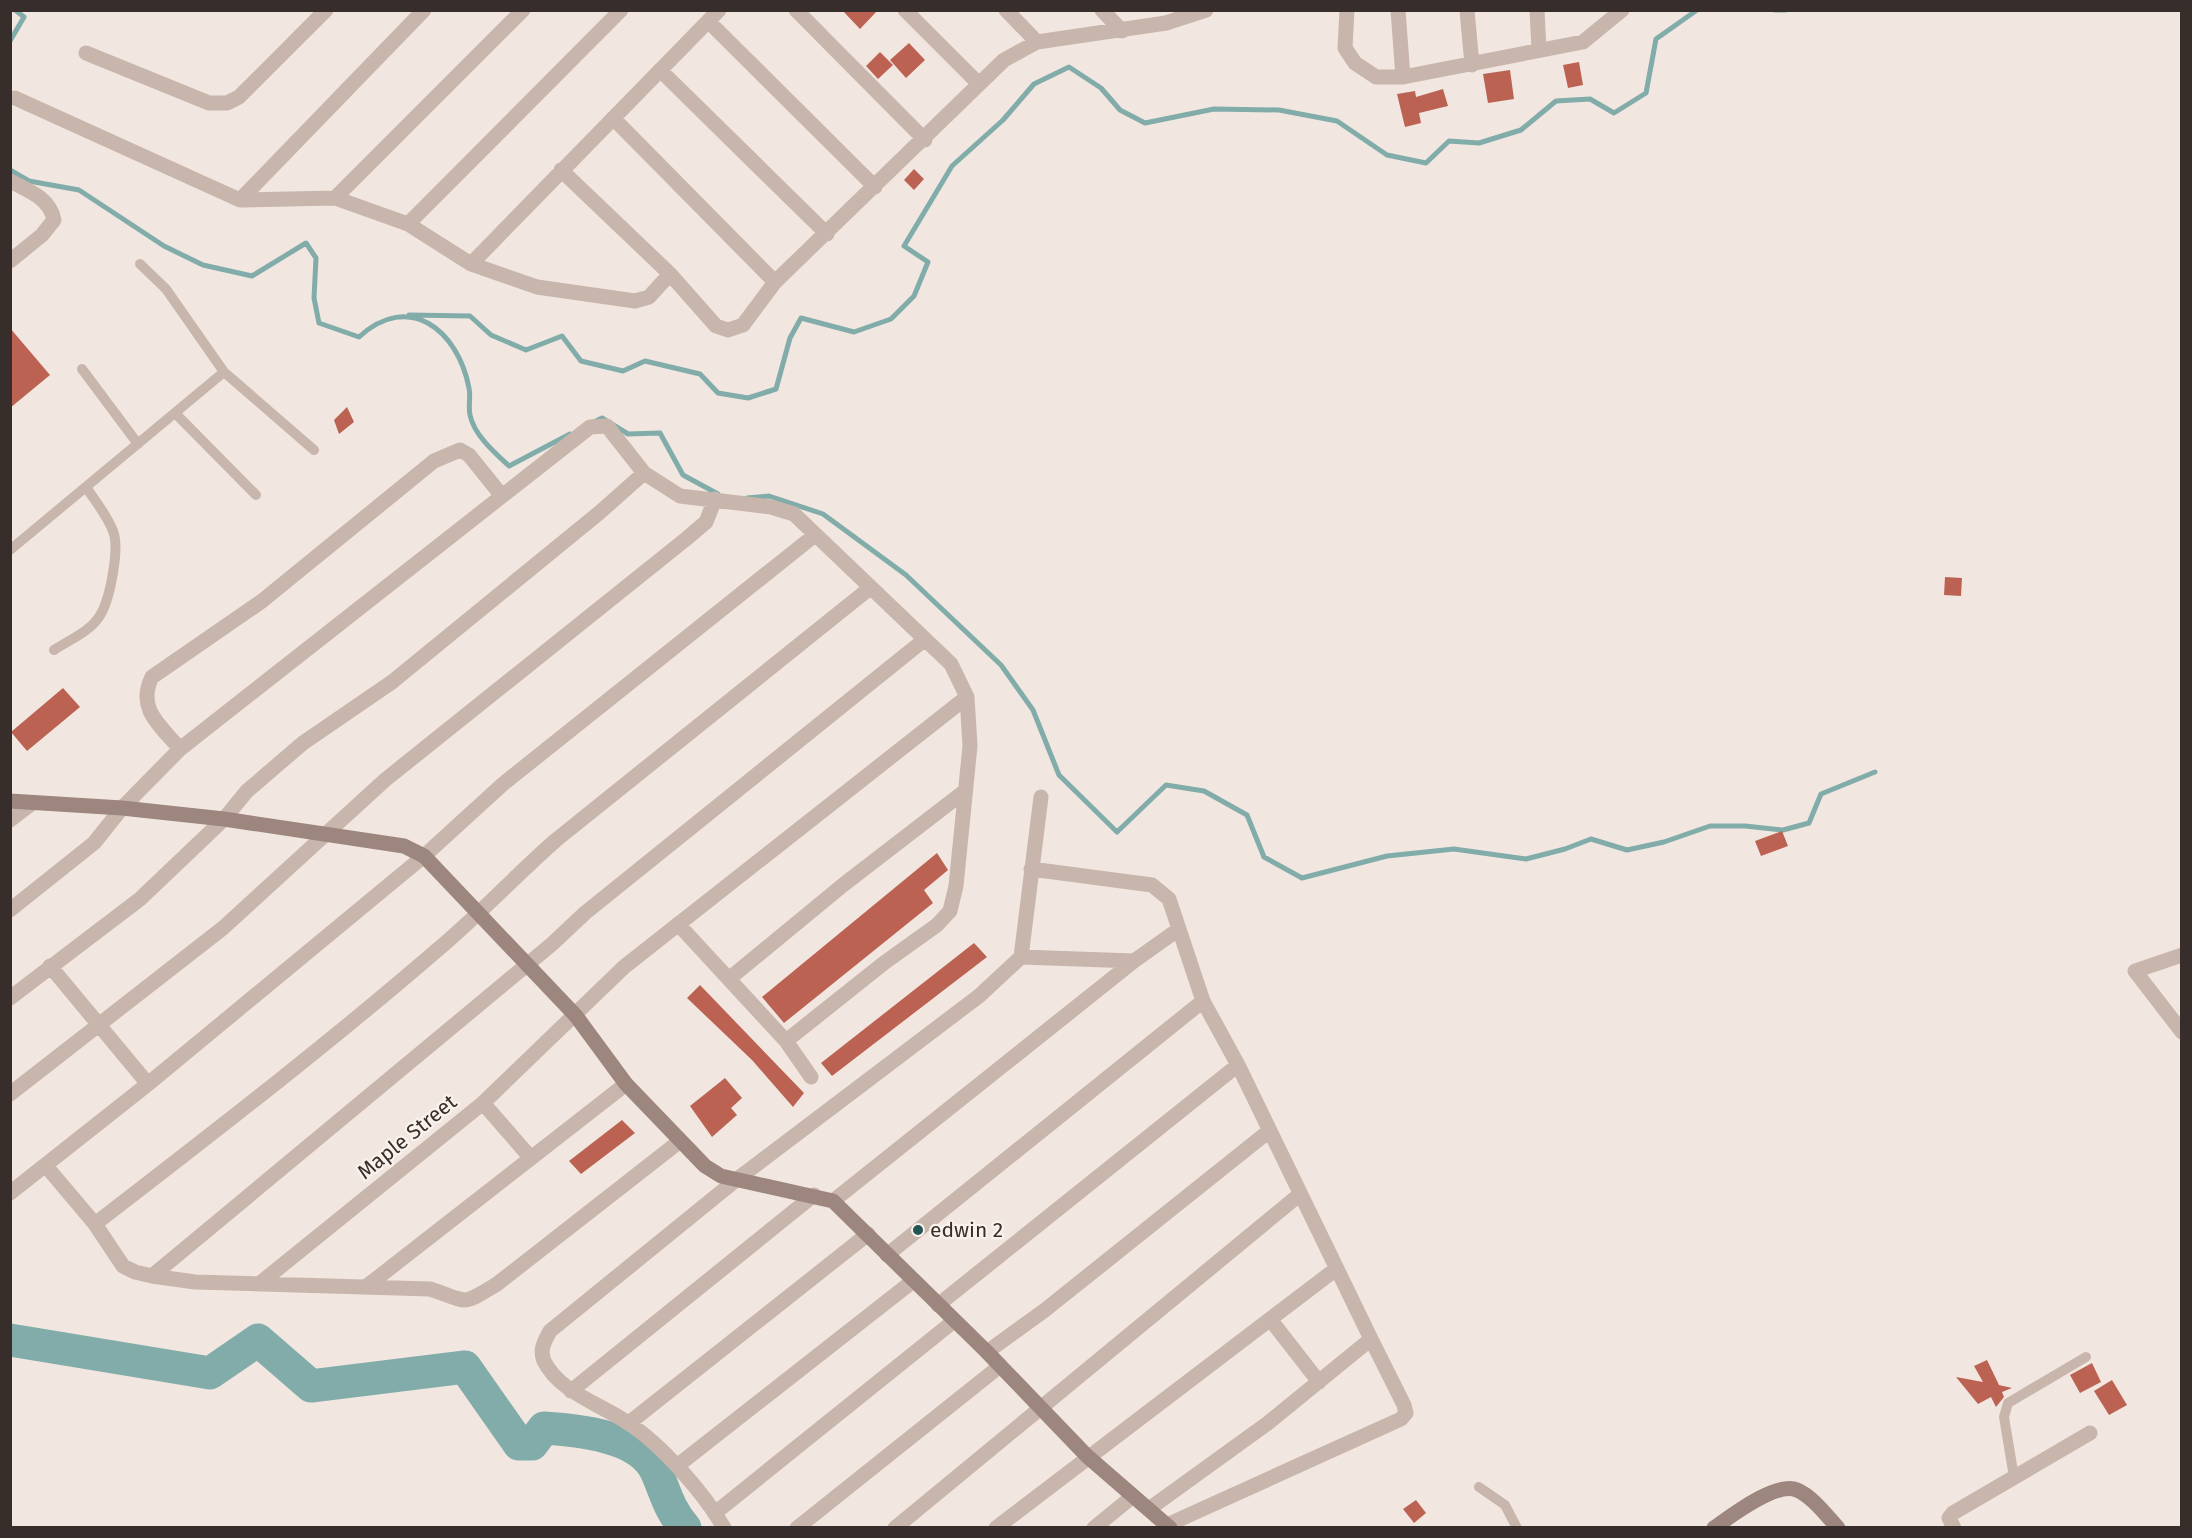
<svg xmlns="http://www.w3.org/2000/svg" width="2192" height="1538" font-family="'Fira Sans',sans-serif">
<style>
.lines{fill:none;stroke-linecap:round;stroke-linejoin:round}
.stream{stroke:#81aca9;stroke-width:5}
.river{stroke:#81aca9;stroke-width:33}
.building{fill:#bc6253}
.lane{stroke:#c8b6ac;stroke-width:10}
.street{stroke:#c8b6ac;stroke-width:15}
.secondary{stroke:#9c867e;stroke-width:15}
.poi-dot{fill:#235554;stroke:#f9f2ec;stroke-width:2}
.labels{text-anchor:middle;stroke-width:4.5;stroke-linejoin:round;paint-order:stroke}
.street-label{font-size:21px;fill:#372d2a;stroke:#f9f2ec}
.poi-label{font-size:21px;fill:#372d2a;stroke:#f9f2ec;text-anchor:start}
</style>
<rect width="100%" height="100%" fill="#f1e7e0"/>
<g class="lines">
<!-- stream -->
<path class="stream" d="M 1775,10 L 1786,10
M 10,41 L 24,17 L 15,10
M 10,170 L 29,181 L 79,190 L 164,246 L 203,265 L 252,276 L 306,243 L 316,258 L 314,298 L 319,323 L 359,337 C 409,291 458,330 469,388 C 471,397 468,406 470,415 C 474,435 495,453 509,466 L 570,434
M 409,315 L 470,316 L 491,335 L 526,350 L 562,336 L 581,361 L 623,371 L 645,361 L 700,374 L 718,393 L 748,398 L 776,389 L 790,338 L 801,318 L 854,332 L 891,319 L 914,296 L 928,262 L 904,246 L 952,166 L 1003,120 L 1034,84 L 1069,67 L 1101,88 L 1120,110 L 1145,123 L 1214,109 L 1279,110 L 1337,121 L 1387,155 L 1426,163 L 1449,141 L 1479,143 L 1521,130 L 1556,101 L 1590,99 L 1614,113 L 1646,93 L 1656,39 L 1697,10
M 594,422 L 602,418 L 628,434 L 660,433 L 683,475 L 718,494
M 747,498 L 769,496 L 823,514 L 906,575 L 1001,665 L 1033,710 L 1059,775 L 1117,832 L 1166,785 L 1204,791 L 1247,815 L 1264,857 L 1302,878 L 1387,856 L 1454,849 L 1526,859 L 1565,849 L 1591,839 L 1627,850 L 1664,842 L 1710,826 L 1745,826 L 1783,830 L 1809,823 L 1821,794 L 1875,772"/>
<!-- river -->
<path class="river" d="M 10,1340 L 210,1373 L 258,1340 L 311,1386 L 465,1367 L 519,1444 L 532,1444 L 544,1428 C 577,1430 640,1436 656,1471 C 666,1493 668,1508 685,1528"/>
</g>
<!-- building -->
<path class="building" d="M 842,10 L 878,10 L 860,29 Z
M 909,43 L 925,60 L 906,78 L 890,60 Z
M 880,52 L 893,65 L 878,79 L 866,66 Z
M 1579,62 L 1583,85 L 1568,88 L 1563,65 Z
M 1510,70 L 1514,99 L 1488,103 L 1483,74 Z
M 1443,89 L 1448,106 L 1419,113 L 1421,123 L 1405,127 L 1397,94 L 1415,91 L 1416,97 Z
M 914,169 L 924,179 L 914,190 L 904,180 Z
M 10,328 L 50,375 L 10,408 Z
M 347,407 L 354,422 L 339,434 L 334,420 Z
M 1945,577 L 1962,578 L 1961,596 L 1944,595 Z
M 63,688 L 80,707 L 27,751 L 11,732 Z
M 1782,831 L 1788,846 L 1761,856 L 1755,841 Z
M 937,853 L 948,870 L 924,890 L 933,903 L 784,1023 L 762,997 Z
M 974,943 L 987,957 L 832,1076 L 821,1063 Z
M 700,985 L 804,1093 L 793,1107 L 752,1060 L 687,998 Z
M 725,1078 L 742,1098 L 731,1108 L 737,1115 L 712,1137 L 690,1106 Z
M 622,1120 L 635,1133 L 581,1174 L 569,1161 Z
M 1987,1360 L 1999,1385 L 2012,1388 L 2002,1392 L 2004,1397 L 1996,1407 L 1991,1397 L 1978,1404 L 1956,1377 L 1983,1382 L 1974,1366 Z
M 2092,1363 L 2101,1382 L 2080,1393 L 2070,1375 Z
M 2112,1380 L 2127,1405 L 2109,1415 L 2094,1391 Z
M 1416,1500 L 1426,1513 L 1414,1523 L 1403,1509 Z"/>
<g class="lines">
<!-- lane -->
<path class="lane" d="M 140,264 L 166,289 L 224,372 L 314,450
M 82,369 L 138,444
M 175,413 L 256,495
M 10,550 L 224,372
M 54,650 C 69,640 89,632 99,617 C 110,601 120,548 113,531 C 107,515 95,501 86,487
M 2014,1477 L 2004,1417 L 2008,1403 L 2086,1357
M 1479,1487 L 1505,1505 L 1517,1528"/>
<!-- street -->
<path class="street" d="M 796,10 L 925,140
M 905,10 L 978,83
M 1006,10 L 1037,42
M 1102,10 L 1122,31
M 1347,10 L 1345,48 L 1355,63 L 1376,77 L 1403,77 L 1583,42 L 1622,10
M 1398,10 L 1403,77
M 1467,10 L 1472,65
M 1537,10 L 1539,50
M 708,21 L 875,187
M 86,53 L 209,103 L 227,103 L 239,97 L 326,10
M 660,70 L 827,234
M 15,98 L 240,200 L 335,198 L 408,224 L 471,264 L 537,287 L 635,301 L 649,297 L 670,274
M 613,118 L 775,282
M 561,170 L 670,274 L 716,326 L 728,330 L 743,325 L 775,282 L 1004,60 L 1037,42 L 1166,23 L 1206,10
M 10,181 C 29,191 50,198 54,220 L 42,235 L 10,261
M 335,198 L 523,10
M 240,200 L 424,10
M 408,224 L 621,10
M 471,264 L 719,10
M 180,749 C 161,726 136,709 152,677 L 262,601 L 434,461 L 460,450 L 469,455 L 502,496
M 10,820 L 31,804
M 1031,869 L 1152,885 L 1169,899 L 1203,1001 L 1238,1065 L 1371,1339
M 10,910 L 94,843 L 122,808 L 180,749 L 590,427 L 607,426 L 644,473 L 680,496 L 771,507 L 794,514 L 951,664 L 967,697 L 970,746 L 956,886 L 950,911 L 937,925 L 884,963 L 786,1041
M 678,924 L 786,1041 L 811,1077
M 2182,955 L 2135,971 L 2182,1032
M 1021,957 L 1041,797
M 50,966 L 148,1084
M 730,978 L 843,885 L 965,791
M 10,998 L 140,899 L 224,819 L 247,791 L 303,743 L 392,682 L 599,513 L 644,473
M 10,1094 L 223,928 L 385,780 L 686,539 L 706,522 L 715,499
M 483,1103 L 530,1157
M 46,1166 L 95,1224 L 123,1266 L 135,1272 L 152,1276 L 552,944 L 585,913 L 924,640
M 10,1193 L 148,1084 L 424,856 L 503,784 L 815,535
M 833,1201 L 1134,961
M 95,1224 C 210,1135 326,1046 436,951 C 478,916 515,876 556,840 L 870,588
M 887,1255 L 1203,1001
M 152,1276 L 195,1282 L 430,1289 C 470,1302 459,1307 497,1284 L 680,1141
M 259,1284 L 483,1103 L 624,967 L 967,697
M 367,1286 L 626,1084
M 938,1305 L 1238,1065
M 1270,1319 L 1319,1382
M 987,1352 L 1045,1310 L 1269,1131
M 571,1391 L 814,1195
M 629,1423 L 868,1234
M 677,1466 L 913,1281
M 1149,1509 L 1268,1423 L 1371,1339 L 1404,1405 L 1406,1413 L 1401,1419 L 1167,1525
M 715,1513 L 954,1321
M 724,1528 C 705,1494 661,1444 628,1423 C 601,1404 560,1393 544,1361 C 539,1349 545,1341 550,1331 L 736,1180 L 979,996 L 1021,957 L 1134,961 L 1179,929
M 797,1528 L 1000,1366
M 895,1528 L 1299,1195
M 996,1528 L 1336,1269
M 1094,1528 L 1133,1496
M 1954,1528 L 1949,1518 L 1953,1513 L 2090,1433"/>
<!-- secondary -->
<path class="secondary" d="M 10,801 L 122,808 L 224,819 L 404,846 L 424,856 L 576,1016 L 626,1084 L 705,1166 L 721,1176 L 833,1201 L 987,1352 L 1087,1456 L 1170,1528
M 1714,1528 C 1731,1516 1776,1481 1797,1490 C 1813,1497 1826,1515 1838,1528"/>
</g>
<!-- markers -->
<circle class="poi-dot" cx="918" cy="1230" r="6"/>
<g class="labels">
<!-- street labels -->
<g class="street-label">
<text transform="translate(407 1137) rotate(-39)" y="7">Maple Street</text>
</g>
<!-- poi labels -->
<g class="poi-label">
<text x="930" y="1237">edwin 2</text>
</g>
</g>
<!-- border -->
<rect width="2192" height="1538" fill="none" stroke="#372d2a" stroke-width="24"/>
</svg>
